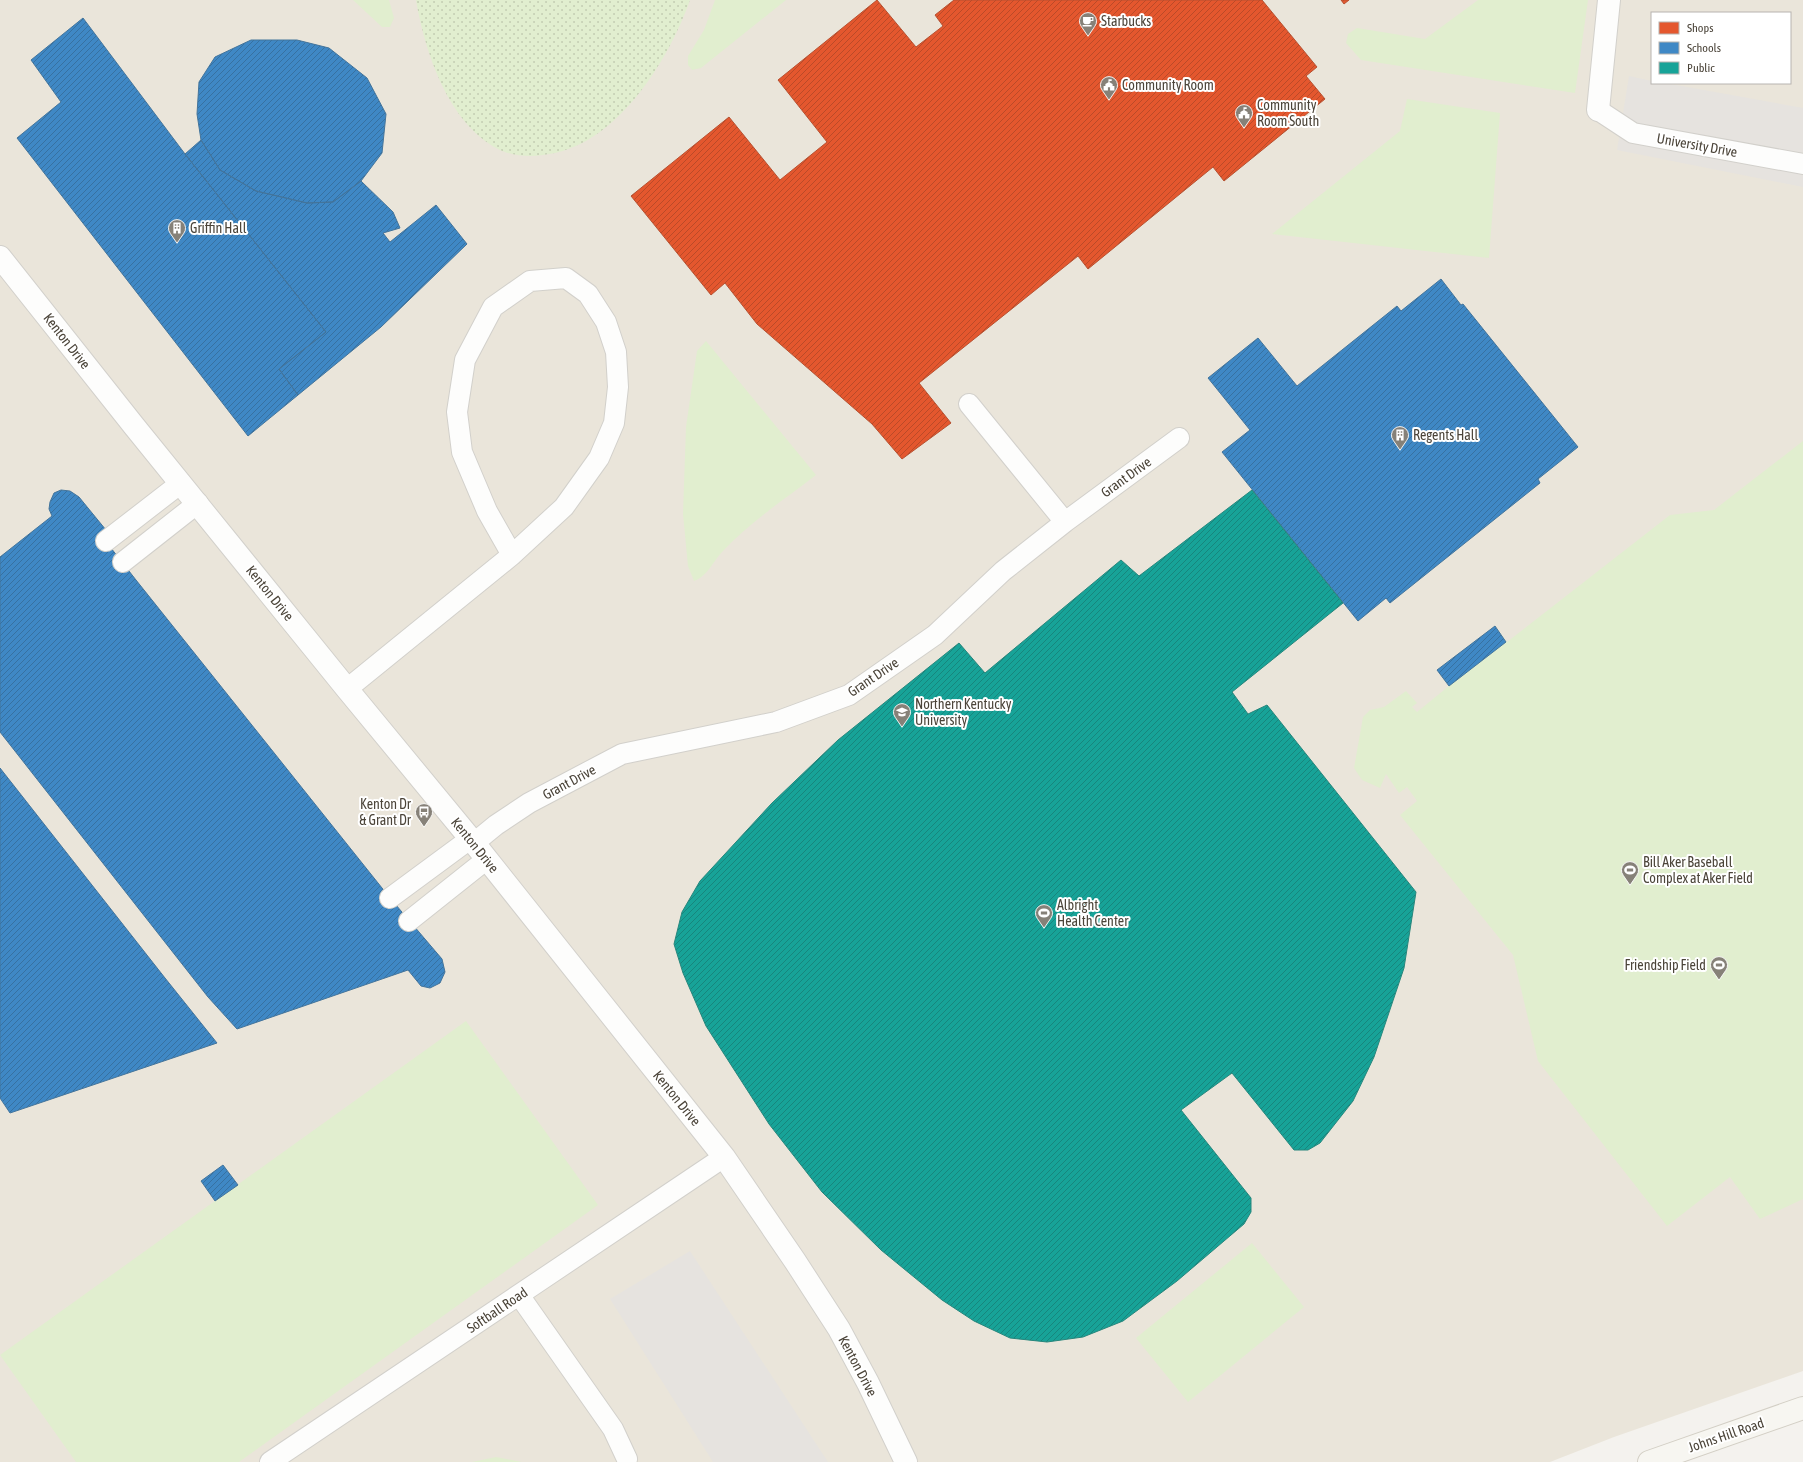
<svg xmlns="http://www.w3.org/2000/svg" width="1803" height="1462" font-family="'Asap Condensed',sans-serif">
<style>
.education{fill:#eae5da;fill-rule:evenodd}
.green{fill:#e1eecf}
.park{fill:url(#park-dots)}
.parking{fill:#e6e3df}
.shops{fill:url(#shops-hatch);stroke:#b65131}
.schools{fill:url(#schools-hatch);stroke:#43749b}
.public{fill:url(#public-hatch);stroke:#27867c}
.lines{fill:none;stroke-linecap:round;stroke-linejoin:round}
.lane-casing{stroke:#d2d0cb;stroke-width:22}
.street-casing{stroke:#d2d0cb;stroke-width:24}
.secondary-casing{stroke:#d3cfc5;stroke-width:24}
.lane{stroke:#fdfdfc;stroke-width:20}
.street{stroke:#fdfdfc;stroke-width:22}
.secondary{stroke:#f7f6f1;stroke-width:22}
.labels{text-anchor:middle;stroke-width:4;stroke-linejoin:round;paint-order:stroke}
.poi-label{font-size:14px;fill:#4b4439;stroke:#fff;text-anchor:start}
.street-label{font-size:14px;fill:#4b4439;stroke:#fff}
</style>
<defs>
<pattern id="park-dots" width="8" height="8" patternUnits="userSpaceOnUse"><rect width="8" height="8" fill="#e1eecf"/><path d="M2 2h.1M6 6h.1" fill="none" stroke="#c3cdb2" stroke-width="1.8" stroke-linecap="round"/></pattern>
<pattern id="shops-hatch" width="6" height="6" patternUnits="userSpaceOnUse"><rect width="6" height="6" fill="#e4572e"/><path d="M-1 1l2-2M0 6l6-6M5 7l2-2" fill="none" stroke="#bb4a28"/></pattern>
<pattern id="schools-hatch" width="6" height="6" patternUnits="userSpaceOnUse"><rect width="6" height="6" fill="#3f88c5"/><path d="M-1 1l2-2M0 6l6-6M5 7l2-2" fill="none" stroke="#3771a1"/></pattern>
<pattern id="public-hatch" width="6" height="6" patternUnits="userSpaceOnUse"><rect width="6" height="6" fill="#17a398"/><path d="M-1 1l2-2M0 6l6-6M5 7l2-2" fill="none" stroke="#17867d"/></pattern>
</defs>
<rect width="100%" height="100%" fill="#f4f2ee"/>
<!-- education -->
<path class="education" d="M 0,0 L 1803,0 L 1803,1371 L 1614,1437 L 1550,1462 L 0,1462 ZM 1652,13 L 1790,13 L 1790,83 L 1652,83 Z"/>
<!-- green -->
<path class="green" d="M 353,0 L 389,0 L 394,18 L 390,27 L 382,27 Z
M 715,0 L 786,0 L 701,68 L 692,70 L 688,65 L 688,56 L 704,30 Z
M 1478,0 L 1588,0 L 1575,93 L 1361,60 L 1346,43 L 1348,34 L 1357,28 L 1425,39 Z
M 1407,99 L 1500,113 L 1489,258 L 1272,234 L 1400,131 Z
M 706,341 L 816,475 C 785,499 750,522 723,551 C 713,561 708,576 694,581 L 688,566 L 683,514 L 686,427 L 697,351 Z
M 1803,441 L 1803,1199 L 1760,1219 L 1730,1177 L 1667,1226 L 1538,1061 L 1513,955 L 1400,815 L 1417,801 L 1407,787 L 1399,793 L 1386,774 L 1380,788 L 1362,780 L 1354,768 L 1363,717 L 1370,710 L 1384,707 L 1406,691 L 1417,703 L 1412,707 L 1417,712 L 1449,686 L 1437,670 L 1495,626 L 1507,642 L 1670,515 L 1714,510 Z
M 466,1021 L 598,1205 L 239,1462 L 76,1462 L 0,1355 Z
M 1252,1243 L 1304,1307 L 1188,1402 L 1136,1338 Z
M 496,1457 L 522,1462 L 472,1462 Z"/>
<!-- park -->
<path class="park" d="M 416,0 L 690,0 C 668,62 615,148 543,155 C 529,157 511,156 498,149 C 448,123 425,52 416,0 Z"/>
<!-- parking -->
<path class="parking" d="M 1629,76 L 1652,81 L 1652,83 L 1665,83 L 1803,108 L 1803,187 L 1617,150 Z
M 690,1251 L 828,1462 L 713,1462 L 610,1299 Z"/>
<!-- shops -->
<path class="shops" d="M 877,0 L 916,47 L 943,26 L 935,15 L 954,0 L 1262,0 L 1317,67 L 1306,76 L 1325,99 L 1224,181 L 1213,167 L 1088,269 L 1078,256 L 919,383 L 951,423 L 902,459 L 872,424 L 757,324 L 725,283 L 711,295 L 631,196 L 729,117 L 780,180 L 827,142 L 778,80 Z
M 1341,0 L 1349,0 L 1344,4 Z"/>
<!-- schools -->
<path class="schools" d="M 83,18 L 185,154 L 326,332 L 279,369 L 298,395 L 248,436 L 17,138 L 61,102 L 31,60 Z
M 251,40 L 297,40 L 329,48 L 367,78 L 386,114 L 382,153 L 361,181 L 333,202 L 307,203 L 256,191 L 220,170 L 201,140 L 197,114 L 199,82 L 215,57 Z
M 201,140 L 220,170 L 256,191 L 307,203 L 333,202 L 361,181 L 393,212 L 400,228 L 383,233 L 390,242 L 436,205 L 467,244 L 381,327 L 298,395 L 279,369 L 326,332 L 185,154 Z
M 1441,279 L 1461,305 L 1463,304 L 1578,447 L 1538,479 L 1540,483 L 1390,603 L 1386,598 L 1358,621 L 1222,452 L 1250,430 L 1208,378 L 1258,338 L 1297,386 L 1397,306 L 1401,311 Z
M 61,490 L 70,491 L 79,497 L 106,530 L 100,534 L 136,580 L 390,898 L 442,959 L 445,972 L 440,983 L 430,988 L 421,986 L 408,970 L 237,1029 L 208,997 L 0,732 L 0,557 L 52,516 L 49,509 L 50,502 L 54,493 Z
M 1495,626 L 1506,642 L 1449,686 L 1437,670 Z
M 0,768 L 165,978 L 217,1043 L 10,1113 L 0,1098 Z
M 223,1165 L 238,1185 L 215,1201 L 201,1181 Z"/>
<!-- public -->
<path class="public" d="M 1252,490 L 1343,603 L 1232,692 L 1248,714 L 1267,705 L 1416,892 L 1404,968 L 1374,1057 L 1353,1101 L 1320,1143 L 1308,1150 L 1294,1150 L 1232,1073 L 1181,1110 L 1251,1198 L 1251,1212 L 1244,1224 L 1177,1281 L 1123,1321 L 1083,1337 L 1047,1342 L 1010,1338 L 974,1321 L 942,1300 L 881,1250 L 822,1192 L 769,1124 L 706,1026 L 683,973 L 674,944 L 682,912 L 700,881 L 772,803 L 838,740 L 959,643 L 985,673 L 1121,560 L 1139,576 Z"/>
<g class="lines">
<!-- lane casing -->
<g class="lane-casing">
<path id="lane" d="M 1598,110 L 1633,133 L 1803,164
M 969,404 L 1065,522
M 106,541 L 181,483
M 123,562 L 198,503
M 347,689 L 512,555 L 564,507 L 599,458 L 614,423 L 618,387 L 616,352 L 606,322 L 588,294 L 566,278 L 530,281 L 493,307 L 465,360 L 457,412 L 462,452 L 487,511 L 512,555
M 474,843 L 496,825 L 529,803 L 622,754 L 776,722 L 849,695 L 935,635 L 1003,571 L 1065,522 L 1179,438
M 390,898 L 470,839
M 409,921 L 487,859
M 519,1295 L 613,1429 L 627,1459
M 270,1462 L 724,1157"/>
</g>
<!-- street casing -->
<g class="street-casing">
<path id="street" d="M 1598,110 L 1609,0
M 0,257 L 134,426 L 347,689 L 474,843 L 724,1157 L 795,1261 L 839,1329 L 868,1383 L 906,1462"/>
</g>
<!-- secondary casing -->
<g class="secondary-casing">
<path id="secondary" d="M 1649,1462 L 1803,1408"/>
</g>
<!-- lane -->
<use href="#lane" class="lane"/>
<!-- street -->
<use href="#street" class="street"/>
<!-- secondary -->
<use href="#secondary" class="secondary"/>
</g>
<!-- icons -->
<defs>
<g id="cafe-pin" transform="scale(0.9)"><path d="M0 17L-7.5 6A9.5 9.5 0 1 1 7.5 6Z" fill="#868178" stroke="#fff"/><path d="M-5.5-4.5H6V0H3Q3 3.5 0 3.5H-2.5Q-5.5 3.5-5.5 0ZM3-3.2v2h1.7v-2ZM-6 4.5H4V6H-6Z" fill="#fff"/></g>
<g id="civic-pin" transform="scale(0.9)"><path d="M0 17L-7.5 6A9.5 9.5 0 1 1 7.5 6Z" fill="#868178" stroke="#fff"/><path d="M-.6-6.5H3V-4.5H.6V-3L4-1V1h2V6H-6V1h2V-1L-.6-3ZM-1.2 2.5V6h2.4V2.5Z" fill="#fff"/></g>
<g id="building-pin" transform="scale(0.9)"><path d="M0 17L-7.5 6A9.5 9.5 0 1 1 7.5 6Z" fill="#868178" stroke="#fff"/><path d="M-4-6H4V6H1V3H-1V6H-4ZM-2.5-4.3h1.7v1.8h-1.7ZM.8-4.3h1.7v1.8H.8ZM-2.5-1h1.7V.8h-1.7ZM.8-1h1.7V.8H.8Z" fill="#fff"/></g>
<g id="university-pin" transform="scale(0.9)"><path d="M0 17L-7.5 6A9.5 9.5 0 1 1 7.5 6Z" fill="#868178" stroke="#fff"/><path d="M0-5L7-2L0 1L-7-2ZM-4 1L0 2.5L4 1V4Q0 6-4 4Z" fill="#fff"/></g>
<g id="bus-pin" transform="scale(0.9)"><path d="M0 17L-7.5 6A9.5 9.5 0 1 1 7.5 6Z" fill="#868178" stroke="#fff"/><path d="M-5-6H5V4H4V6H2V4H-2V6H-4V4H-5ZM-3.5-4V0h7V-4ZM-3.5 1.2v1.5H-2V1.2ZM2 1.2v1.5H3.5V1.2Z" fill="#fff"/></g>
<g id="stadium-pin" transform="scale(0.9)"><path d="M0 17L-7.5 6A9.5 9.5 0 1 1 7.5 6Z" fill="#868178" stroke="#fff"/><path d="M0-5a6.5 5 0 1 0 0 10a6.5 5 0 1 0 0-10ZM-3.5-1.8h7v3.6h-7Z" fill="#fff"/></g>
</defs>
<g fill-rule="evenodd">
<use href="#cafe-pin" x="1088" y="21"/>
<use href="#civic-pin" x="1109" y="85"/>
<use href="#civic-pin" x="1244" y="113"/>
<use href="#building-pin" x="177" y="228"/>
<use href="#building-pin" x="1400" y="435"/>
<use href="#university-pin" x="902" y="712"/>
<use href="#bus-pin" x="424" y="812"/>
<use href="#stadium-pin" x="1630" y="870"/>
<use href="#stadium-pin" x="1044" y="913"/>
<use href="#stadium-pin" x="1719" y="965"/>
</g>
<g class="labels">
<!-- poi labels -->
<g class="poi-label">
<text x="1101" y="26">Starbucks</text>
<text x="1122" y="90">Community Room</text>
<text x="1257" y="110">Community<tspan x="1257" dy="16">Room South</tspan></text>
<text x="190" y="233">Griffin Hall</text>
<text x="1413" y="440">Regents Hall</text>
<text x="915" y="709">Northern Kentucky<tspan x="915" dy="16">University</tspan></text>
<text x="411" y="809" text-anchor="end">Kenton Dr<tspan x="411" dy="16">&amp; Grant Dr</tspan></text>
<text x="1643" y="867">Bill Aker Baseball<tspan x="1643" dy="16">Complex at Aker Field</tspan></text>
<text x="1057" y="910">Albright<tspan x="1057" dy="16">Health Center</tspan></text>
<text x="1706" y="970" text-anchor="end">Friendship Field</text>
</g>
<!-- street labels -->
<g class="street-label">
<text transform="translate(1697 145) rotate(10)" y="5">University Drive</text>
<text transform="translate(67 341) rotate(52)" y="5">Kenton Drive</text>
<text transform="translate(1126 477) rotate(-36)" y="5">Grant Drive</text>
<text transform="translate(270 593) rotate(51)" y="5">Kenton Drive</text>
<text transform="translate(873 677) rotate(-34)" y="5">Grant Drive</text>
<text transform="translate(569 782) rotate(-28)" y="5">Grant Drive</text>
<text transform="translate(475 845) rotate(51)" y="5">Kenton Drive</text>
<text transform="translate(677 1098) rotate(51)" y="5">Kenton Drive</text>
<text transform="translate(497 1310) rotate(-34)" y="5">Softball Road</text>
<text transform="translate(858 1366) rotate(62)" y="5">Kenton Drive</text>
<text transform="translate(1726 1435) rotate(-19)" y="5">Johns Hill Road</text>
</g>
</g>
<!-- legend -->
<rect x="1651" y="12" width="140" height="72" fill="#ffffff" stroke="#b7b4b0"/>
<rect x="1659" y="22" width="20" height="12" fill="#e4572e" stroke="#b7b4b0"/>
<text x="1687" y="32" font-size="12" fill="#4b4439">Shops</text>
<rect x="1659" y="42" width="20" height="12" fill="#3f88c5" stroke="#b7b4b0"/>
<text x="1687" y="52" font-size="12" fill="#4b4439">Schools</text>
<rect x="1659" y="62" width="20" height="12" fill="#17a398" stroke="#b7b4b0"/>
<text x="1687" y="72" font-size="12" fill="#4b4439">Public</text>
</svg>
